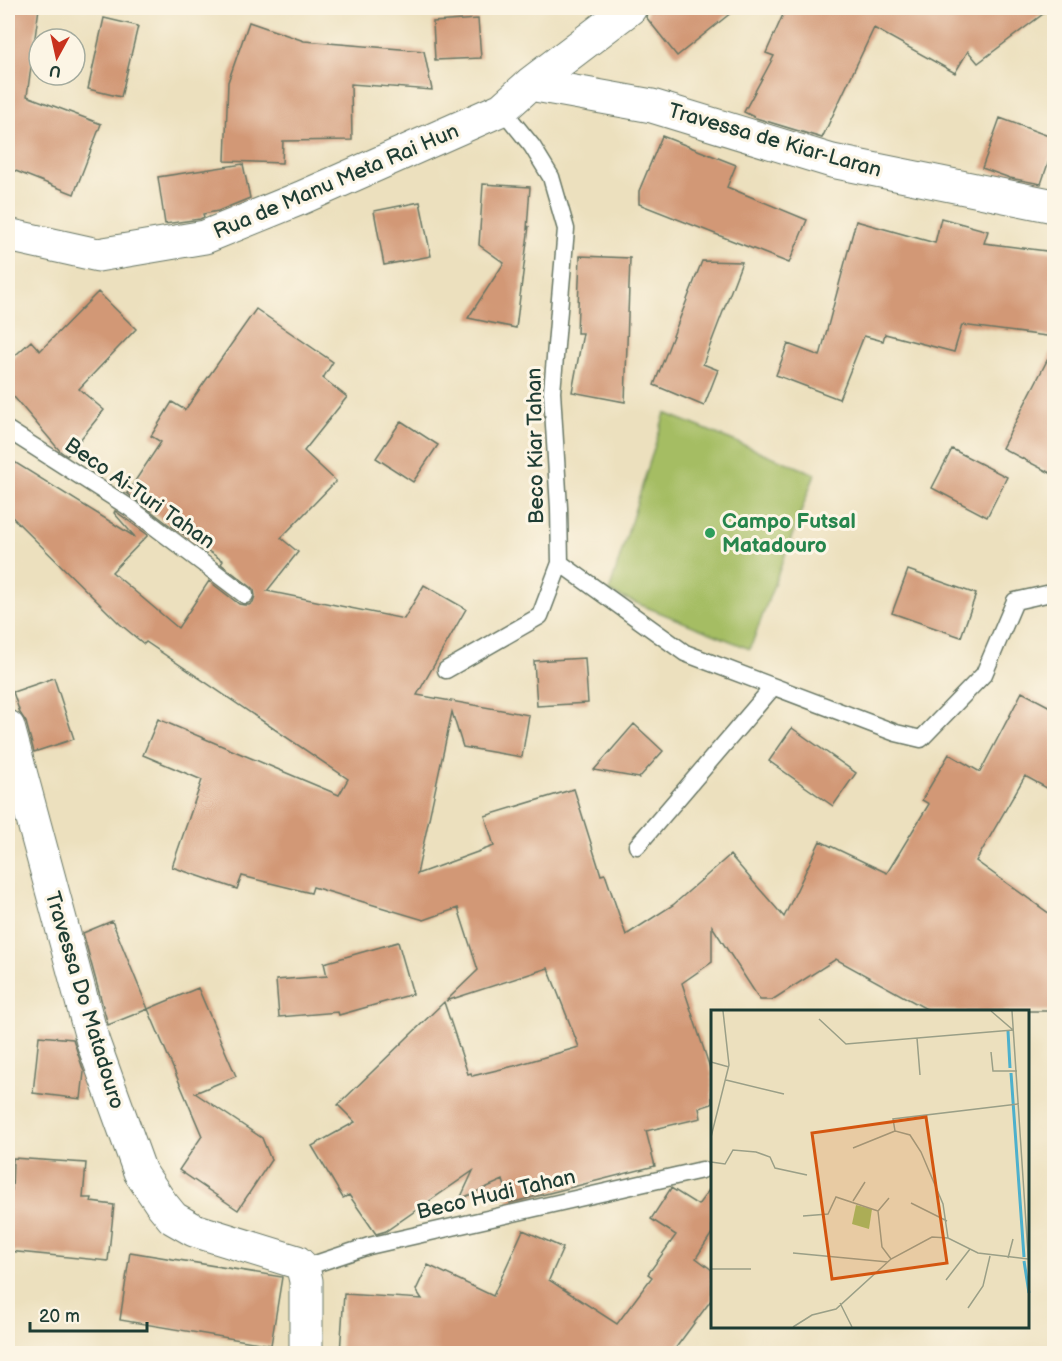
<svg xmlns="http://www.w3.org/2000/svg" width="1062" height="1361" font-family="'Balsamiq Sans',sans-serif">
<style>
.green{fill:#a5bd63;stroke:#627d4c;stroke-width:1.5}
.building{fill:#d29876}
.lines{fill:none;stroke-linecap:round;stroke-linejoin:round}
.service-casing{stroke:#677664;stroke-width:19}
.minor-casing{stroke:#677664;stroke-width:35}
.service{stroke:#fff;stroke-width:16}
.minor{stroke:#fff;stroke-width:33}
.leisure-dot{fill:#2e9e5b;stroke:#fcf5e5;stroke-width:2}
.labels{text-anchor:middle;stroke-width:6;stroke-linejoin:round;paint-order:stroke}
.street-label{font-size:21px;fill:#1f3d34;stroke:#fcf5e5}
.leisure-label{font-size:21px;font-weight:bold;fill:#27864d;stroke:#fcf5e5;text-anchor:start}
.inset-river{fill:none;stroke:#4db0cc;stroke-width:3}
.inset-road{fill:none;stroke:#9a9f87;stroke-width:1.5}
.view{fill:#d45610;fill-opacity:0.15;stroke:#d45610;stroke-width:3}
.inset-edge{fill:none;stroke:#1f3d34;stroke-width:3}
</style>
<rect width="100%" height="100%" fill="#fcf5e5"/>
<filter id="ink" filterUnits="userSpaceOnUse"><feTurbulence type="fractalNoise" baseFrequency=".0167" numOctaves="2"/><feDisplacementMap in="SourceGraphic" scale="12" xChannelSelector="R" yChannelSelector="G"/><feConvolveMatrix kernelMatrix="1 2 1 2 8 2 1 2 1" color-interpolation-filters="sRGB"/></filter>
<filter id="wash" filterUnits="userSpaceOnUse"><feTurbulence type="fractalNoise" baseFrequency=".008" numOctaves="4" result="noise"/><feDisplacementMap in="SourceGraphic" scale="24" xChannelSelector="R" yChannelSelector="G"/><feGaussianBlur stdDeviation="1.35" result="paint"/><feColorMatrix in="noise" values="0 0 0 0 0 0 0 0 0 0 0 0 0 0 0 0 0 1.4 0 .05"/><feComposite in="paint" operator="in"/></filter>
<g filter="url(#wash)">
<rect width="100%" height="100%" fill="#ece0be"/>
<!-- green -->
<path class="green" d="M 665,413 L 815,474 L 750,649 L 609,592 Z"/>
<g id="blocks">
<!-- building -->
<path class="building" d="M 9,8 L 39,8 L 27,96 L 101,124 L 74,194 L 8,168 L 8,21 Z
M 648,8 L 737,8 L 677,56 L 646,17 Z
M 786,8 L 1051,8 L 978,63 L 968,51 L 955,73 L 874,28 L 822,138 L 756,118 L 744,112 L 774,56 L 766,53 Z
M 104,18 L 138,26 L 121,97 L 88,89 Z
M 478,19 L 481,58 L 435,60 L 433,22 Z
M 249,22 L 304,41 L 424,51 L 432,90 L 351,84 L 352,140 L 283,141 L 282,163 L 225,161 L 228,82 Z
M 1000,118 L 1054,138 L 1054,146 L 1041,184 L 1010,178 L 982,168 Z
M 662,136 L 736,165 L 727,187 L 807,220 L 789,263 L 639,204 L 639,191 Z
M 243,164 L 250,198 L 218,211 L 203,214 L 204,217 L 200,219 L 165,224 L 158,177 Z
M 483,184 L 530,187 L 527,229 L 529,226 L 516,328 L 468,318 L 504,263 L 479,245 Z
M 420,202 L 431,256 L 384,265 L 374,211 Z
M 941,218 L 988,231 L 984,243 L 1054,252 L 1054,337 L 962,325 L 954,352 L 885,334 L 883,341 L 864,336 L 839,399 L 776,375 L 788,344 L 820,356 L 856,221 L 935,243 Z
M 580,256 L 630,258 L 625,402 L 572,392 L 583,333 L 577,333 Z
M 702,261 L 742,262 L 703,364 L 718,370 L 704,406 L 654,385 Z
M 98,292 L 136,329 L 79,389 L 104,410 L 67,456 L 60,451 L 8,390 L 8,362 L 31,341 L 40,351 Z
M 256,309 L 333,362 L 323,378 L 347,397 L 304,451 L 336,481 L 281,538 L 298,552 L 267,591 L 404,619 L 424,585 L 466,609 L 417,695 L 529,715 L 522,757 L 463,747 L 452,712 L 417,874 L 494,846 L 485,816 L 574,789 L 601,875 L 605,874 L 626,935 L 673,905 L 730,855 L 784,917 L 820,841 L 887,873 L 929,804 L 922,800 L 949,754 L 980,772 L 1022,692 L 1054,709 L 1054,792 L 1025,776 L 976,861 L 1054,917 L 1054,1011 L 930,1011 L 836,959 L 772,1000 L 760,1000 L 712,926 L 712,962 L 682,983 L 712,1074 L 712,1104 L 699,1108 L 701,1118 L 646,1131 L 655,1166 L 510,1203 L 503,1180 L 460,1199 L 473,1171 L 386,1231 L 376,1234 L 349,1195 L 343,1198 L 312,1146 L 355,1122 L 338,1105 L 444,1002 L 468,1074 L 471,1073 L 472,1076 L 514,1066 L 579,1047 L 548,968 L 446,1001 L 478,970 L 458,908 L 424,920 L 313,887 L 311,893 L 242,876 L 237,889 L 172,867 L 202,780 L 143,755 L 158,719 L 339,795 L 348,779 L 146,642 L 144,644 L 120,624 L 8,513 L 8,458 L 135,537 L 114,513 L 115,511 L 148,535 L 112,572 L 178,628 L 209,581 L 239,604 L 244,605 L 249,605 L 253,602 L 255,596 L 254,590 L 251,587 L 221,564 L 223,561 L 168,524 L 127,493 L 161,442 L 151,436 L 172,402 L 185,410 Z
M 1054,347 L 1054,475 L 1002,448 Z
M 401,421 L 438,445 L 413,482 L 376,458 Z
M 952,449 L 1007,477 L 987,517 L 932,488 Z
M 908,570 L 976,594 L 961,637 L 892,613 Z
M 585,658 L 588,703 L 537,706 L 534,661 Z
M 54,678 L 74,739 L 34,752 L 26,722 L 20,713 L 13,692 Z
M 634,724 L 663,751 L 639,778 L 594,770 Z
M 792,728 L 856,773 L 833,806 L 769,761 Z
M 112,921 L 148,1009 L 108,1025 L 83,933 Z
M 398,942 L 413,994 L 339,1015 L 338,1012 L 279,1017 L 276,980 L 327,976 L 324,963 Z
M 198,988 L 236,1076 L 195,1093 L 262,1138 L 271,1160 L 238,1210 L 179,1170 L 202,1136 L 148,1009 Z
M 39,1036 L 73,1039 L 84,1072 L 81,1099 L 33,1093 Z
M 13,1158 L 86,1163 L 83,1198 L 92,1198 L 91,1202 L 114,1205 L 108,1261 L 8,1251 L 8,1190 L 12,1190 Z
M 712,1186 L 712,1233 L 696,1258 L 712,1270 L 712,1299 L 672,1353 L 340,1353 L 344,1294 L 422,1299 L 416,1290 L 428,1265 L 493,1296 L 523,1230 L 563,1248 L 549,1280 L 617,1324 L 652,1277 L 648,1274 L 676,1235 L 651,1219 L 671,1188 L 698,1205 Z
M 130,1252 L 282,1277 L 271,1345 L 120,1320 Z"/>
</g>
</g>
<g filter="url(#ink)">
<use href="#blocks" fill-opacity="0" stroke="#677664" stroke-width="1.5"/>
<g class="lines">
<!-- service casing -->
<g class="service-casing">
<path id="service" d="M 8,430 L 130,508 L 245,595
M 560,563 L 685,653 L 896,733 L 921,739 L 984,674 L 1015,601 L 1051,593 L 1054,593
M 446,670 L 540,616 L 560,563 L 559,508 L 552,392 L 566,229 L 551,177 L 532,146 L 502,109
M 637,846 L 773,687
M 303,1268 L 369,1246 L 702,1170"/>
</g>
<!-- minor casing -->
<g class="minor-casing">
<path id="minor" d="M 530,84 L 652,106 L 832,161 L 1054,206
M 8,235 L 98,255 L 205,237 L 301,198 L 502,109 L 530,84 L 630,8
M 8,727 L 93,1042 L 140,1172 L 160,1202 L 173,1218 L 194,1230 L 297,1262 L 303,1268 L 306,1281 L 306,1354"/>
</g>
<!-- service -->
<use href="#service" class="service"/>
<!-- minor -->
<use href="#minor" class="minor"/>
</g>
</g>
<!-- markers -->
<circle class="leisure-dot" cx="710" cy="533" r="6"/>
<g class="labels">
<!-- street labels -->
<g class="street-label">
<text transform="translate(775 140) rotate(16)" y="7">Travessa de Kiar-Laran</text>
<text transform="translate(336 181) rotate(-23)" y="7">Rua de Manu Meta Rai Hun</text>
<text transform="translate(535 446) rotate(-91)" y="7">Beco Kiar Tahan</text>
<text transform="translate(140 493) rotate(35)" y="7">Beco Ai-Turi Tahan</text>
<text transform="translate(85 1000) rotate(73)" y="7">Travessa Do Matadouro</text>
<text transform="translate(496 1194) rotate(-13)" y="7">Beco Hudi Tahan</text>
</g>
<!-- leisure labels -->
<g class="leisure-label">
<text x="722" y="528">Campo Futsal<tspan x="722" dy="24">Matadouro</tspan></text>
</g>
</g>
<!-- overview -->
<g transform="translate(711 1010)">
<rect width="318" height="318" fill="#ece0be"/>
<path d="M 145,195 L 161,199 L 158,219 L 141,214 Z" fill="#a5bd63"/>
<path class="inset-river" d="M 297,21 L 299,58M 300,63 L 313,247M 313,251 L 318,283"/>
<path class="inset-road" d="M 280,1 L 302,20M 301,1 L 318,259M 108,9 L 135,34 L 302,20M 206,28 L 209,65M 280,42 L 282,61 L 306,61M 0,52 L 18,57M 15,70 L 73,84M 0,127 L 18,55 L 12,1M 142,138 L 184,121M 0,152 L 14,154 L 22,140 L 45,142 L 59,147 L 64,158 L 96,165M 178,188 L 167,201 L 171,237 L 180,249M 142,191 L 154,172M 200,193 L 236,211M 92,206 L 117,204 L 125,187 L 167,201M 237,228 L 232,194 L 210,142 L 199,125 L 184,121 L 182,109 L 308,94M 82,243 L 177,252M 297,248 L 302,229M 0,259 L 40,259M 235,270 L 259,239M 129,293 L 141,317M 257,298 L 272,276 L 279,246M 82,317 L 101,305 L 125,299 L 180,249 L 221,227 L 237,228 L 267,243 L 317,249"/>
<path class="view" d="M 215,107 L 236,253 L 121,269 L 101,123 Z"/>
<rect width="318" height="318" class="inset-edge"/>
</g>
<!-- margin -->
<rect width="1062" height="1361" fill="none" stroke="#fcf5e5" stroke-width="30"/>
<!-- north arrow -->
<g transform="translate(57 57) rotate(188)"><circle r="28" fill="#fcf5e5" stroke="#a4ab9e" stroke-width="1.5"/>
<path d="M0-4.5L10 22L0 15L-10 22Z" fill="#c8321e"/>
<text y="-9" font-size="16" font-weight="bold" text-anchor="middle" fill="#1f3d34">U</text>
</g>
<!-- scale -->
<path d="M30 1322v9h117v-9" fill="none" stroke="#1f3d34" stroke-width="3"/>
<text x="39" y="1322" font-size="18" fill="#1f3d34" stroke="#fcf5e5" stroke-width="4.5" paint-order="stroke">20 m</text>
</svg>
